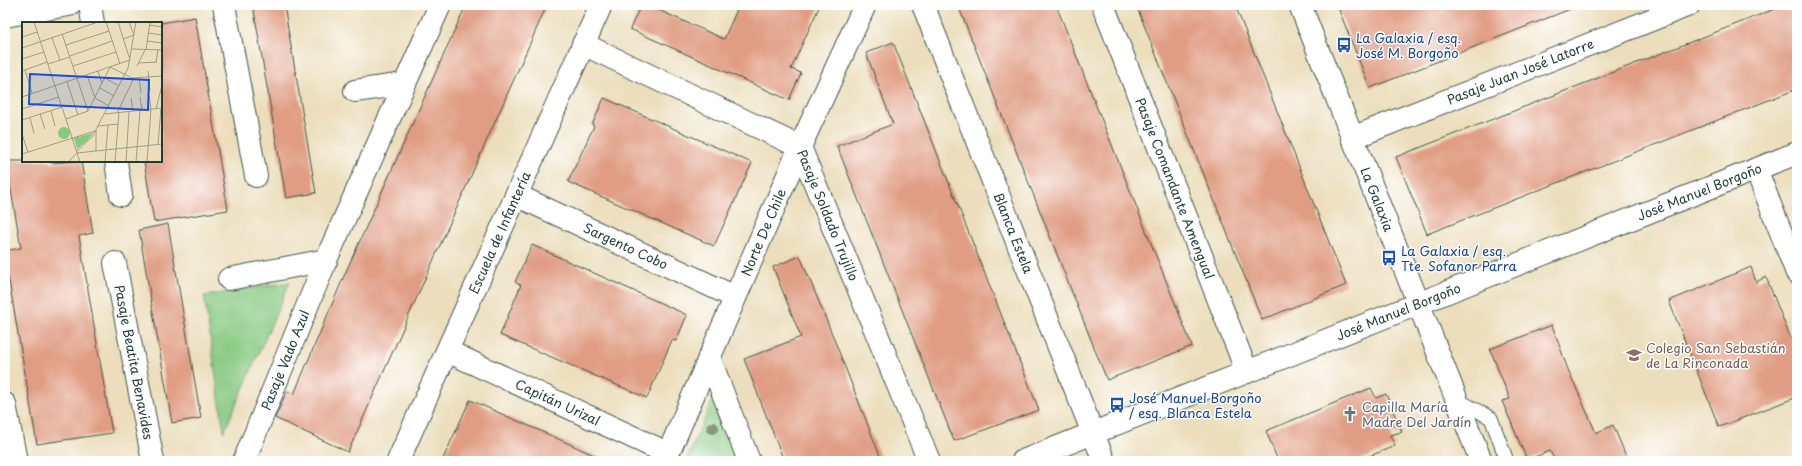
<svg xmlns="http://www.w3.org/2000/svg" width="1802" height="466" font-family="'Playpen Sans',sans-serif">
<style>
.green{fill:#87c981;stroke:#53835a}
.building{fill:#e09d83}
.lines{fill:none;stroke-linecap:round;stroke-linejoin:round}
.service-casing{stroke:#3e5548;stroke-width:15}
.minor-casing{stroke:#3e5548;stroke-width:24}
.service{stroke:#fff;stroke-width:13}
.minor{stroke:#fff;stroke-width:22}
.tree{fill:#8a997c}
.labels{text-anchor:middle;stroke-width:3;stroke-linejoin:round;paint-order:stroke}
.transit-label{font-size:13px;fill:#164399;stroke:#fff;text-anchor:start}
.street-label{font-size:13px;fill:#1f3d34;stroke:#fff}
.education-label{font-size:13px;fill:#785e54;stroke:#fff;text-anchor:start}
.worship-label{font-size:13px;fill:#5b616d;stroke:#fff;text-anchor:start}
.inset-road{fill:none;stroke:#9a9e86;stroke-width:1}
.view{fill:#1d4ed8;fill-opacity:0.15;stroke:#1d4ed8;stroke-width:2}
.inset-edge{fill:none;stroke:#1f3d34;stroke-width:2}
</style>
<rect width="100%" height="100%" fill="#fff"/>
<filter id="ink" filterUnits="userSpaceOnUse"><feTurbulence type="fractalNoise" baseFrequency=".025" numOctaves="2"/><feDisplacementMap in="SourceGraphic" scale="8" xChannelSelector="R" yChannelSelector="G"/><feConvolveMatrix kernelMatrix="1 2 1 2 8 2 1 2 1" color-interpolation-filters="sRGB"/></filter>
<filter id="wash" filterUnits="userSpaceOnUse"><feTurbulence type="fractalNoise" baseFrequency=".012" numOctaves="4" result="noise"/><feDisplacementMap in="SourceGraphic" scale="16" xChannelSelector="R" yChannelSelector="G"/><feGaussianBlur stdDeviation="0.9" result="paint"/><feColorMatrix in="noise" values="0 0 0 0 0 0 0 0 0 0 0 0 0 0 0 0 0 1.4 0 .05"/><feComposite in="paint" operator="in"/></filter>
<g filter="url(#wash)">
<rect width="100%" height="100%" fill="#ecdebc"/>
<!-- green -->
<path class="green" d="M 290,282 L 224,432 L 204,296 Z
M 715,395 L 740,461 L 686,461 Z"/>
<g id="blocks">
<!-- building -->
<path class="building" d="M 253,5 L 284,5 L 316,193 L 286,198 Z
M 466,5 L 547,5 L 348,452 L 275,418 L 287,391 L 294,394 L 344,276 Z
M 641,5 L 647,5 L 724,39 L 739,5 L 820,5 L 791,69 L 801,73 L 789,100 L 630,29 Z
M 958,5 L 1056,5 L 1192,346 L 1107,380 Z
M 1136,5 L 1235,5 L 1346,285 L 1262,320 Z
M 1353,5 L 1578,5 L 1578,6 L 1370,88 L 1339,10 Z
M 1785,5 L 1797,5 L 1797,89 L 1427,234 L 1396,157 Z
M 195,17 L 228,210 L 154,222 L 144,161 L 161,161 L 161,23 Z
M 893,42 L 1039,410 L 954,441 L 837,146 L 893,124 L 866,53 Z
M 604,98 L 752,163 L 714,246 L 568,182 L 594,126 L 592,125 Z
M 6,161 L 47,161 L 52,163 L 81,161 L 93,233 L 79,236 L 112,433 L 37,444 L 5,257 L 5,251 L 21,248 Z
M 168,224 L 201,418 L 172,423 L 139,230 Z
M 532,245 L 687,315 L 676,341 L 672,340 L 647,398 L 500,335 L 521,285 L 515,282 Z
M 800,256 L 828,324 L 882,461 L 784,461 L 744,359 L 801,337 L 773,267 Z
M 1751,267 L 1756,282 L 1766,277 L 1797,354 L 1797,397 L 1719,427 L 1669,301 Z
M 1552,325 L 1567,367 L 1596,433 L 1613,425 L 1628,461 L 1555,461 L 1550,451 L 1527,460 L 1502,401 L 1510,399 L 1490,349 Z
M 1371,388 L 1376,398 L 1386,394 L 1402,432 L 1390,435 L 1395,446 L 1357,461 L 1278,461 L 1266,431 Z
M 470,400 L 554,437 L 607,461 L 442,461 Z"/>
</g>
</g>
<g filter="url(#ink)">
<use href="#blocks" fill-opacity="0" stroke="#3e5548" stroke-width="1"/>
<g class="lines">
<!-- service casing -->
<g class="service-casing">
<path id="service" d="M 1456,399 L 1491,418 L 1507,461"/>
</g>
<!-- minor casing -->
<g class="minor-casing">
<g id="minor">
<path d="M 90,5 L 93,23"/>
<path d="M 224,5 L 256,176"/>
<path id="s1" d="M 923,5 L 1104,461"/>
<path id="s2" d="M 1103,5 L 1247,372"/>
<path id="s3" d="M 1300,5 L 1481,461"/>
<path d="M 5,16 L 69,5"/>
<path id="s4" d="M 583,44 L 800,147 L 929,461"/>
<path d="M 355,91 L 404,84"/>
<path id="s5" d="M 1352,138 L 1689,5"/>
<path d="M 116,161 L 121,195"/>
<path d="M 1756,169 L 1797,273"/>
<path id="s6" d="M 516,195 L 735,297"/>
<path id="s7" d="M 115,263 L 153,461"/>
<path d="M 229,279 L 326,260"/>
<path id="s8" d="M 447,351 L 667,453"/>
<path d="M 709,357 L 749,461"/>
<path d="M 5,404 L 16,461"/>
<path id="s9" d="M 244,461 L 326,260 L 440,5"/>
<path id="s10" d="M 398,461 L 601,5"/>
<path id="s11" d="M 665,461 L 800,147 L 865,5"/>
<path id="s12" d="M 1023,461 L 1797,153"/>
</g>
</g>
<!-- service -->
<use href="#service" class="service"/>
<!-- minor -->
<use href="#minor" class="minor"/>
</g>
<!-- trees -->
<circle class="tree" cx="713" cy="428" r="6"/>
</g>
<!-- icons -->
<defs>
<g id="bus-bare" transform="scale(1.2)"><path d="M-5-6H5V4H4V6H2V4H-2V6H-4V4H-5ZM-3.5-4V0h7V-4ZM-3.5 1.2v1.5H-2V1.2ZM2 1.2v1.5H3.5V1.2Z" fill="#1a4fb4" stroke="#fff" stroke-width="2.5" paint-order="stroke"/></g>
<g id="school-bare" transform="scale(1.2)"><path d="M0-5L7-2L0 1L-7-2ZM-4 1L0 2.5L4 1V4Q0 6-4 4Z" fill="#8d6e63" stroke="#fff" stroke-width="2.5" paint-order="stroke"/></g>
<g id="church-bare" transform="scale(1.2)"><path d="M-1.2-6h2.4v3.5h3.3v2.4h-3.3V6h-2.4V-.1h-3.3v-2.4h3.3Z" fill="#6b7280" stroke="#fff" stroke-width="2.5" paint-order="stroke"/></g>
</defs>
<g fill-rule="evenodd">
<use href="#bus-bare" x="1344" y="45"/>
<use href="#bus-bare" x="1389" y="258"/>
<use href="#school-bare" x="1634" y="355"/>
<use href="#bus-bare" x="1117" y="405"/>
<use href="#church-bare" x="1350" y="414"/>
</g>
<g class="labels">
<!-- transit labels -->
<g class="transit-label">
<text x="1356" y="43">La Galaxia / esq.<tspan x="1356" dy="15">José M. Borgoño</tspan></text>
<text x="1401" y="256">La Galaxia / esq.<tspan x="1401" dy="15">Tte. Sofanor Parra</tspan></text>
<text x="1129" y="403">José Manuel Borgoño<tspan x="1129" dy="15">/ esq. Blanca Estela</tspan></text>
</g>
<!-- street labels -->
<g class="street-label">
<text dy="5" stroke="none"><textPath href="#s5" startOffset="181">Pasaje Juan José Latorre</textPath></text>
<text dy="5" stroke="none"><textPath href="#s2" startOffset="197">Pasaje Comandante Amengual</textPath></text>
<text dy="5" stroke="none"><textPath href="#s12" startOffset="728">José Manuel Borgoño</textPath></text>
<text dy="5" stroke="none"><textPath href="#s3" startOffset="209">La Galaxia</textPath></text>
<text dy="5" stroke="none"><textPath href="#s4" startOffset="314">Pasaje Soldado Trujillo</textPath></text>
<text dy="5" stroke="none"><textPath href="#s11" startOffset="249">Norte De Chile</textPath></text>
<text dy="5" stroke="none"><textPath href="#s10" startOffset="250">Escuela de Infantería</textPath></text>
<text dy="5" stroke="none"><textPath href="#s1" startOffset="245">Blanca Estela</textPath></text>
<text dy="5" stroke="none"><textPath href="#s6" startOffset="121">Sargento Cobo</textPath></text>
<text dy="5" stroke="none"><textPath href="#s12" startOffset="404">José Manuel Borgoño</textPath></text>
<text dy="5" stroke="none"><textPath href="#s9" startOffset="109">Pasaje Vado Azul</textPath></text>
<text dy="5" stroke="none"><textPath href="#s7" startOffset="101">Pasaje Beatita Benavides</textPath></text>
<text dy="5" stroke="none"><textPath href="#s8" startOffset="122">Capitán Urizal</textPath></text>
</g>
<!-- education labels -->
<g class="education-label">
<text x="1646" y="353">Colegio San Sebastián<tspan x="1646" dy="15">de La Rinconada</tspan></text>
</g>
<!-- worship labels -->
<g class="worship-label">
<text x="1362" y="412">Capilla María<tspan x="1362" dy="15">Madre Del Jardín</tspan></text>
</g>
</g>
<!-- overview -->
<g transform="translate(22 22)">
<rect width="140" height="140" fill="#ecdebc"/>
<path d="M36 111a6 6 0 1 1 12 0a6 6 0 1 1-12 0ZM 71,111 L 66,118 L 55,127 L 52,116 Z" fill="#87c981"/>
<path class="inset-road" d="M 12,0 L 58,140M 84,0 L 98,42M 127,3 L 140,5M 126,11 L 140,13M 40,12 L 66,89M 0,15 L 15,10M 30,16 L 38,38M 101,17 L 112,13 L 107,0M 125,19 L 140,21M 44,23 L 87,9M 0,26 L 76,0M 110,27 L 140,28M 124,28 L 128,0M 48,34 L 90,19M 0,37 L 22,30M 117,41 L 135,40M 134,41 L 136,27M 26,42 L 48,35M 51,44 L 94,30M 115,44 L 123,28M 88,45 L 110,56 L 140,54M 3,48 L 10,71M 0,49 L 25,40M 76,49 L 80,62M 126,49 L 128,69M 65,53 L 73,76 L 87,84M 117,55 L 119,71M 83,56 L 97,64M 45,60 L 56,93M 78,66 L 92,74M 0,75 L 108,38 L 96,0M 118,75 L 120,88M 109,76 L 111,89M 0,87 L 37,75M 134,87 L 140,63M 29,89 L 33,104M 95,91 L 112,56M 18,92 L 23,107M 83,92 L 140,86M 8,96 L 12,111M 44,97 L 66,89 L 88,45M 0,98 L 40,85M 76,104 L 96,102M 0,112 L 6,130M 136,123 L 139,86M 55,129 L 70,115 L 106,46 L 114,0M 74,129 L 74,108M 0,132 L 73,109M 46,140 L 55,131 L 140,122M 83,140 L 86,103M 93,140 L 97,91M 104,140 L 107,90M 114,140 L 118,88M 125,140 L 129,87 L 127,73"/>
<path class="view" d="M 8,52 L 127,58 L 126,88 L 7,82 Z"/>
<rect width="140" height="140" class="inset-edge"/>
</g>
<!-- margin -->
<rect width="1802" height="466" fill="none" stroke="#fff" stroke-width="20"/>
</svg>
